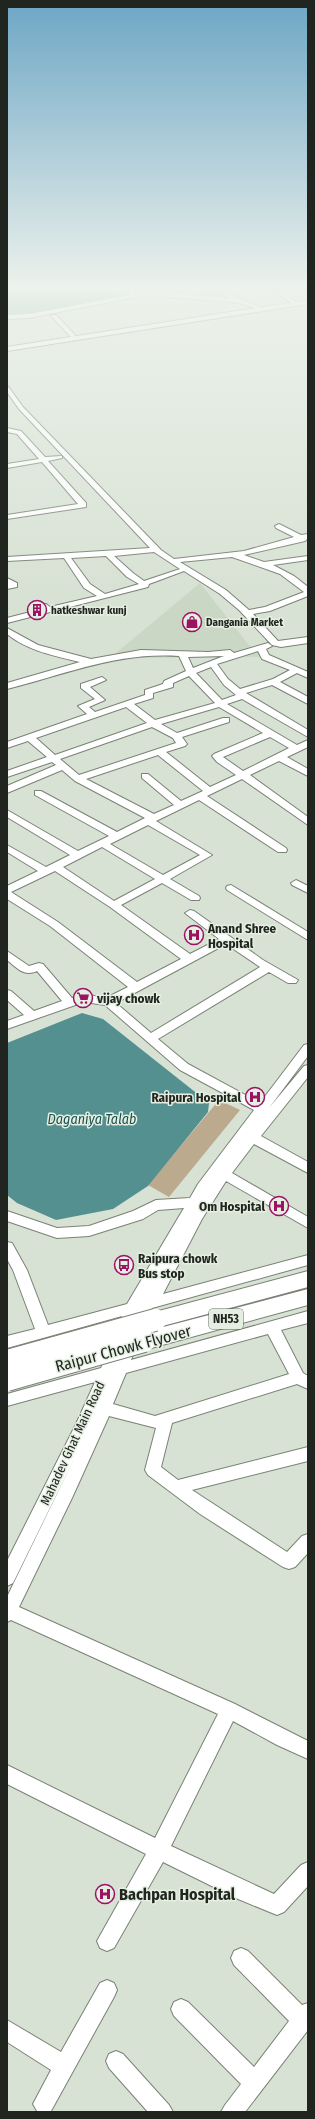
<svg xmlns="http://www.w3.org/2000/svg" width="315" height="2119" font-family="'Fira Sans Condensed',sans-serif">
<style>
.built{fill:#c9d7c4}
.green{fill:#bcaa8e}
.water{fill:#549090}
.lines{fill:none;stroke-linecap:round;stroke-linejoin:round}
.minor-casing{stroke:#798275;stroke-width:2}
.major-casing{stroke:#798275;stroke-width:2}
.highway-casing{stroke:#798275;stroke-width:2}
.minor{fill:#fff;fill-rule:evenodd}
.major{fill:#fff;fill-rule:evenodd}
.highway{fill:#fff;fill-rule:evenodd}
.highway-bridge-casing{stroke:#798275;stroke-width:24;stroke-linecap:butt}
.highway-bridge{stroke:#fff;stroke-width:22}
.labels{text-anchor:middle;stroke-width:3;stroke-linejoin:round;paint-order:stroke}
.far-poi-label{font-size:11px;font-weight:bold;fill:#212520;stroke:#e5efe1;text-anchor:start}
.shield{fill:#e5efe1;stroke:#5c625a;stroke-width:1}
.shield-label{font-size:12px;font-weight:bold;fill:#212520}
.poi-label{font-size:13px;font-weight:bold;fill:#212520;stroke:#e5efe1;text-anchor:start}
.street-label{font-size:13px;fill:#212520;stroke:#e5efe1}
.water-label{font-size:14px;font-style:italic;fill:#194f4f;stroke:#e5efe1}
.near-street-label{font-size:16px;fill:#212520;stroke:#e5efe1}
.near-poi-label{font-size:16px;font-weight:bold;fill:#212520;stroke:#e5efe1;text-anchor:start}
</style>
<rect width="100%" height="100%" fill="#d8e2d4"/>
<!-- built -->
<path class="built" d="M 200,583 L 248,644 L 265,657 L 110,658 Z"/>
<!-- green -->
<path class="green" d="M 219,1100 L 240,1110 L 169,1197 L 148,1185 Z"/>
<!-- water -->
<path class="water" d="M 7,290 L 120,290 L 124,293 L 118,296 L 26,315 L 7,316 Z
M 82,1013 L 103,1019 L 209,1103 L 208,1112 L 148,1186 L 113,1209 L 56,1220 L 17,1203 L 7,1195 L 7,1043 Z"/>
<g class="lines">
<!-- minor casing -->
<g class="minor-casing">
<path id="minor" d="M 128,290 L 135,291 L 136,297 L 29,318 L 7,319 L 7,315 L 29,314 L 131,295 Z
M 149,290 L 229,298 L 210,290 L 218,290 L 265,309 L 260,310 L 240,303 L 157,296 Z
M 271,290 L 277,290 L 300,304 L 295,305 Z
M 52,315 L 56,315 L 75,335 L 75,337 L 71,337 L 52,317 Z
M 7,385 L 23,407 L 161,550 L 174,559 L 244,551 L 294,537 L 276,528 L 275,526 L 279,524 L 301,535 L 308,534 L 308,538 L 305,541 L 244,555 L 264,562 L 308,556 L 308,560 L 273,565 L 294,576 L 308,587 L 308,596 L 270,611 L 253,614 L 278,641 L 308,637 L 308,643 L 281,647 L 272,645 L 239,610 L 220,594 L 184,571 L 149,584 L 148,587 L 7,623 L 7,618 L 42,609 L 39,606 L 40,604 L 46,604 L 50,607 L 97,596 L 84,588 L 64,558 L 7,561 L 7,557 L 150,548 L 19,409 L 7,392 ZM 154,552 L 180,569 L 144,581 L 133,573 L 114,556 ZM 106,556 L 127,577 L 139,584 L 105,594 L 90,584 L 71,558 ZM 232,557 L 280,574 L 304,592 L 265,607 L 249,610 L 226,590 L 180,562 Z
M 7,428 L 21,431 L 45,457 L 62,456 L 62,458 L 48,461 L 86,503 L 86,507 L 7,519 L 7,515 L 78,504 L 42,462 L 7,468 L 7,464 L 39,459 L 17,434 L 7,432 Z
M 7,578 L 17,583 L 17,587 L 7,589 Z
M 7,628 L 38,645 L 91,659 L 141,650 L 208,652 L 230,650 L 234,653 L 268,643 L 272,646 L 266,649 L 269,655 L 308,672 L 308,678 L 297,673 L 280,682 L 308,697 L 308,704 L 272,685 L 246,693 L 308,730 L 308,737 L 242,699 L 227,704 L 297,745 L 308,740 L 308,747 L 287,757 L 308,769 L 308,776 L 279,761 L 250,775 L 308,817 L 308,825 L 242,779 L 207,796 L 286,848 L 287,850 L 286,852 L 278,852 L 199,800 L 156,821 L 212,855 L 170,879 L 199,896 L 200,898 L 199,900 L 191,900 L 162,883 L 121,905 L 190,954 L 219,939 L 185,913 L 190,910 L 194,911 L 263,960 L 298,980 L 296,983 L 288,983 L 269,972 L 158,1039 L 188,1064 L 260,1103 L 304,1045 L 308,1044 L 308,1056 L 269,1108 L 304,1066 L 308,1065 L 308,1077 L 261,1136 L 308,1162 L 308,1173 L 254,1144 L 232,1173 L 308,1217 L 308,1228 L 226,1181 L 202,1219 L 163,1294 L 308,1255 L 308,1265 L 152,1308 L 143,1329 L 138,1331 L 132,1327 L 129,1333 L 124,1335 L 119,1333 L 117,1329 L 122,1316 L 7,1348 L 7,1336 L 35,1329 L 13,1270 L 7,1259 L 7,1242 L 12,1243 L 27,1270 L 48,1325 L 127,1304 L 184,1208 L 158,1210 L 143,1219 L 89,1236 L 57,1238 L 7,1221 L 7,1211 L 57,1228 L 89,1226 L 133,1211 L 156,1200 L 190,1198 L 198,1184 L 254,1110 L 180,1070 L 105,1005 L 84,1002 L 7,1029 L 7,1021 L 24,1015 L 7,1000 L 7,990 L 11,991 L 34,1011 L 62,1001 L 37,971 C 24,977 17,968 7,960 L 7,951 L 29,966 L 39,963 L 43,964 L 72,998 L 83,994 L 106,998 L 128,987 L 50,926 L 7,899 L 7,886 L 38,871 L 7,852 L 7,845 L 46,867 L 70,855 L 7,817 L 7,810 L 78,851 L 109,836 L 35,795 L 35,791 L 41,791 L 117,832 L 145,818 L 75,781 L 62,770 L 7,793 L 7,786 L 56,765 L 52,762 L 7,777 L 7,771 L 47,757 L 28,741 L 7,748 L 7,742 L 87,714 L 78,706 L 95,699 L 81,688 L 81,684 L 102,677 L 106,680 L 90,687 L 105,700 L 89,707 L 95,712 L 145,695 L 145,690 L 163,684 L 164,681 L 186,671 L 179,656 C 116,652 67,674 7,689 L 7,683 L 80,662 C 55,656 28,651 7,634 ZM 258,651 L 262,659 L 290,670 L 273,679 L 240,689 L 228,679 L 217,664 ZM 224,656 L 193,668 L 188,657 ZM 211,667 L 224,685 L 236,695 L 222,700 L 196,673 ZM 189,676 L 215,703 L 155,720 L 134,704 L 153,698 L 153,693 L 173,687 L 173,683 ZM 126,707 L 147,723 L 55,755 L 36,738 ZM 219,707 L 263,733 L 214,754 L 212,756 L 217,762 L 236,775 L 210,787 L 166,752 L 185,746 L 187,744 L 182,737 L 229,722 L 229,718 L 223,718 L 177,733 L 161,724 ZM 152,727 L 173,738 L 176,743 L 79,775 L 60,759 ZM 270,737 L 289,748 L 243,771 L 223,757 ZM 158,755 L 203,791 L 181,801 L 148,774 L 142,774 L 142,778 L 174,805 L 154,814 L 86,779 ZM 148,825 L 200,855 L 163,875 L 110,844 ZM 102,847 L 155,879 L 114,901 L 63,867 ZM 55,871 L 110,907 L 181,959 L 137,982 L 58,922 L 11,892 ZM 226,944 L 260,967 L 151,1033 L 116,1003 Z
M 296,880 L 308,886 L 308,893 L 292,885 L 291,883 Z
M 231,885 L 308,932 L 308,940 L 227,890 L 226,888 L 227,886 Z
M 308,1311 L 308,1323 L 281,1330 L 303,1373 L 308,1376 L 308,1389 L 297,1384 L 172,1423 L 161,1467 L 178,1480 L 308,1447 L 308,1461 L 192,1490 L 287,1552 L 302,1536 L 308,1534 L 308,1553 L 295,1567 L 289,1569 L 283,1567 L 200,1514 L 148,1475 L 145,1470 L 156,1428 L 109,1416 L 72,1498 L 19,1607 L 235,1704 L 308,1741 L 308,1759 L 277,1745 L 233,1721 L 171,1846 L 274,1894 L 301,1865 L 308,1862 L 308,1886 L 284,1912 L 277,1915 L 238,1899 L 163,1862 L 114,1948 L 107,1951 L 100,1948 L 97,1941 L 146,1854 L 7,1784 L 7,1765 L 155,1838 L 218,1714 L 11,1620 L 7,1622 L 7,1597 L 76,1455 L 13,1583 L 7,1586 L 7,1561 L 76,1424 L 95,1382 L 7,1406 L 7,1394 L 101,1368 L 113,1342 L 118,1340 L 123,1343 L 130,1338 L 135,1340 L 137,1344 L 131,1360 ZM 268,1334 L 289,1374 L 155,1416 L 113,1404 L 126,1373 Z
M 241,1948 L 248,1951 L 302,2005 L 308,2003 L 308,2030 L 245,2112 L 221,2112 L 225,2105 L 241,2084 L 174,2016 L 171,2009 L 174,2002 L 181,1999 L 188,2002 L 254,2067 L 289,2021 L 234,1965 L 231,1958 L 234,1951 Z
M 107,1980 L 114,1983 L 117,1990 L 114,1997 L 51,2111 L 37,2111 L 33,2104 L 51,2070 L 7,2042 L 7,2020 L 61,2052 L 100,1983 Z
M 116,2051 L 123,2054 L 169,2105 L 173,2112 L 148,2112 L 109,2068 L 106,2061 L 109,2054 Z"/>
</g>
<!-- major casing -->
<g class="major-casing">
<path id="major" d="M 308,300 L 308,304 L 7,351 L 7,347 Z"/>
</g>
<!-- highway casing -->
<g class="highway-casing">
<path id="highway" d="M 308,1271 L 308,1287 L 155,1328 L 147,1326 L 144,1320 L 147,1314 L 155,1312 Z
M 308,1289 L 308,1305 L 144,1350 L 136,1347 L 133,1341 L 136,1335 L 144,1332 Z"/>
</g>
<!-- minor -->
<use href="#minor" class="minor"/>
<!-- major -->
<use href="#major" class="major"/>
<!-- highway -->
<use href="#highway" class="highway"/>
<!-- highway-bridge casing -->
<g class="highway-bridge-casing">
<path id="highway-bridge" d="M 7,1361 L 155,1320
M 7,1380 L 144,1341"/>
</g>
<!-- highway-bridge -->
<use href="#highway-bridge" class="highway-bridge"/>
</g>
<!-- sky -->
<linearGradient id="sky" x2="0" y2="1"><stop stop-color="#6da6c5"/><stop offset="0.49" stop-color="#edf2ec"/><stop offset="1" stop-color="#edf2ec" stop-opacity="0"/></linearGradient>
<rect width="315" height="587" fill="url(#sky)"/>
<!-- icons -->
<defs>
<g id="building-ring" transform="scale(1)"><circle r="9.5" fill="#e5efe1" stroke="#9c1363" stroke-width="1.5"/><path d="M-4-6H4V6H1V3H-1V6H-4ZM-2.5-4.3h1.7v1.8h-1.7ZM.8-4.3h1.7v1.8H.8ZM-2.5-1h1.7V.8h-1.7ZM.8-1h1.7V.8H.8Z" fill="#9c1363"/></g>
<g id="shop-ring" transform="scale(1)"><circle r="9.5" fill="#e5efe1" stroke="#9c1363" stroke-width="1.5"/><path d="M-5-2.5h2.3a2.7 3.5 0 0 1 5.4 0H5L5.5 6h-11ZM-1.5-2.5h3a1.5 2.3 0 0 0-3 0Z" fill="#9c1363"/></g>
<g id="hospital-ring" transform="scale(1)"><circle r="9.5" fill="#e5efe1" stroke="#9c1363" stroke-width="1.5"/><path d="M-5-5h3v3.5h4V-5h3V5h-3V1.5h-4V5h-3Z" fill="#9c1363"/></g>
<g id="supermarket-ring" transform="scale(1)"><circle r="9.5" fill="#e5efe1" stroke="#9c1363" stroke-width="1.5"/><path d="M-6-5.5h2.5l.6 2H6L4.5 2H-2.5L-4.4-4H-6ZM-1.5 3.2a1.3 1.3 0 1 0 .1 0ZM3 3.2a1.3 1.3 0 1 0 .1 0Z" fill="#9c1363"/></g>
<g id="bus-ring" transform="scale(1)"><circle r="9.5" fill="#e5efe1" stroke="#9c1363" stroke-width="1.5"/><path d="M-5-6H5V4H4V6H2V4H-2V6H-4V4H-5ZM-3.5-4V0h7V-4ZM-3.5 1.2v1.5H-2V1.2ZM2 1.2v1.5H3.5V1.2Z" fill="#9c1363"/></g>
</defs>
<g fill-rule="evenodd">
<use href="#building-ring" x="37" y="610"/>
<use href="#shop-ring" x="192" y="622"/>
<use href="#hospital-ring" x="194" y="935"/>
<use href="#supermarket-ring" x="83" y="998"/>
<use href="#hospital-ring" x="255" y="1097"/>
<use href="#hospital-ring" x="279" y="1206"/>
<use href="#bus-ring" x="124" y="1265"/>
<use href="#hospital-ring" x="105" y="1894"/>
</g>
<g class="labels">
<!-- far-poi labels -->
<g class="far-poi-label">
<text x="51" y="614">hatkeshwar kunj</text>
<text x="206" y="626">Dangania Market</text>
</g>
<!-- shield labels -->
<rect class="shield" x="209" y="1309" width="34" height="20" rx="3"/>
<g class="shield-label">
<text x="226" y="1323">NH53</text>
</g>
<!-- poi labels -->
<g class="poi-label">
<text x="208" y="933">Anand Shree<tspan x="208" dy="15">Hospital</tspan></text>
<text x="97" y="1003">vijay chowk</text>
<text x="241" y="1102" text-anchor="end">Raipura Hospital</text>
<text x="265" y="1211" text-anchor="end">Om Hospital</text>
<text x="138" y="1263">Raipura chowk<tspan x="138" dy="15">Bus stop</tspan></text>
</g>
<!-- street labels -->
<g class="street-label">
<text transform="translate(72 1443) rotate(-65)" y="5">Mahadev Ghat Main Road</text>
</g>
<!-- water labels -->
<g class="water-label">
<text x="92" y="1124">Daganiya Talab</text>
</g>
<!-- near-street labels -->
<g class="near-street-label">
<text transform="translate(123 1348) rotate(-15)" y="6">Raipur Chowk Flyover</text>
</g>
<!-- near-poi labels -->
<g class="near-poi-label">
<text x="119" y="1900">Bachpan Hospital</text>
</g>
</g>
<!-- border -->
<rect width="315" height="2119" fill="none" stroke="#212520" stroke-width="16"/>
</svg>
